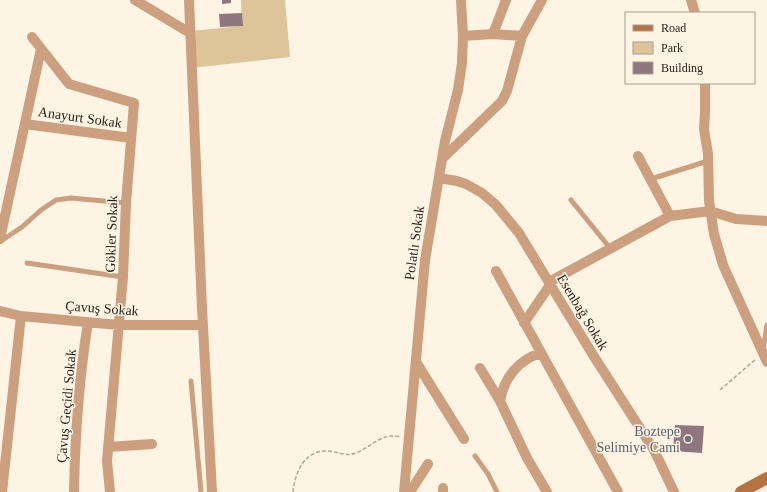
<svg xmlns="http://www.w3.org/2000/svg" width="767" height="492" font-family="Georgia,serif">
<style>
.green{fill:#ddc499}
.building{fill:#8e777e}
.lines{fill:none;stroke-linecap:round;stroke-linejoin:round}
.path{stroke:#afa79a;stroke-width:1.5;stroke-dasharray:4 2;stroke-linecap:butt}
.lane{stroke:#cc9f7e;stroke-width:5}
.street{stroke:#cc9f7e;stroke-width:10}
.secondary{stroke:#b47340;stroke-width:12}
.worship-dot{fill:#6b7280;stroke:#fef4e4;stroke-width:1.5}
.labels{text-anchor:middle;stroke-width:3;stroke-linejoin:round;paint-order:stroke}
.street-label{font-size:14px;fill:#231e17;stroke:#fef4e4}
.worship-label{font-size:14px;fill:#5b616d;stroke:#fef4e4;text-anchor:end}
</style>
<rect width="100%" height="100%" fill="#fef4e4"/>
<!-- green -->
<path class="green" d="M 241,0 L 285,0 L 290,57 L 192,68 L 190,31 L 242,26 Z"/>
<!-- building -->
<path class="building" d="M 222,0 L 231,0 L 231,3 L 222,4 Z
M 242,13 L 243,26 L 220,27 L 219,14 Z
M 675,425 L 704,426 L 702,453 L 673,451 Z"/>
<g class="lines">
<!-- path -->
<path class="path" d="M 720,390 L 756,359
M 293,492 C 295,472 305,449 329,451 C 338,452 347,457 356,453 C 371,447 382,432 400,437"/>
<!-- lane -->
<path class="lane" d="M 651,179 L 708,161
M 571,200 L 610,248
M 1,241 L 22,227 L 41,210 L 56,200 L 71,198 L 126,203
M 27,263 L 123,277
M 763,350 L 767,325
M 191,381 L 201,492
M 475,456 L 488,474 L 497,492"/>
<!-- street -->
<path class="street" d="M 135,0 L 190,33
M 189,0 L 202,308 L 212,492
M 691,0 L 695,13
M 493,34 L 506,0
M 463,36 L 493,34 L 522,36
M 32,37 L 69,84 L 134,103 L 126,203 L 123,277 L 107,461 L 110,492
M 705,83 L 705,113 L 704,129 L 708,154 L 709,201 L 714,234 L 723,265 L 767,362
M 25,124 L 131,138
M 638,156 L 670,216
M 442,159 L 502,101 L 507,91 L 522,36 L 542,0
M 439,178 L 457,181 L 466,184 L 482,193 L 496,205 L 519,233 L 593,355 L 654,450 L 674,492
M 0,239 L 41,49
M 496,271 L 618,492
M 549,282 L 670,216 L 710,211 L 736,219 L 767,221
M 0,311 L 21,316 L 119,325 L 203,325
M 524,323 L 550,285
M 541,353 C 518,360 504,378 500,401 L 527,458 L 547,492
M 416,362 L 464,439
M 480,368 L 500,401
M 108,447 L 152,444
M 2,492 L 21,316
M 74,492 C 75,435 79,379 88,322
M 404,492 L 425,260 L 445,141 L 458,90 L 462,63 L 463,36 L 461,0
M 410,492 L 428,464
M 443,492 L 443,488"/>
<!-- secondary -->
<path class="secondary" d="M 741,492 L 767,478"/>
</g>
<!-- markers -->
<circle class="worship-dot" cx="688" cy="439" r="4"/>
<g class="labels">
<!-- street labels -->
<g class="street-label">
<text transform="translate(80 117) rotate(8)" y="5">Anayurt Sokak</text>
<text transform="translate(111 234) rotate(-88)" y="5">Gökler Sokak</text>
<text transform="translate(414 243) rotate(-82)" y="5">Polatlı Sokak</text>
<text transform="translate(102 308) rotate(4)" y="5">Çavuş Sokak</text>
<text transform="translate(583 312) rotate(59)" y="5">Esenbağ Sokak</text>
<text transform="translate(66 406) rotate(-85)" y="5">Çavuş Geçidi Sokak</text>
</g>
<!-- worship labels -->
<g class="worship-label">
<text x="680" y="436">Boztepe<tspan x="680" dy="16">Selimiye Cami</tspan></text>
</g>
</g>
<!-- legend -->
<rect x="625" y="12" width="130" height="72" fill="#fef4e4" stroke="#a69e92"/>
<rect x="633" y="25" width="20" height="6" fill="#b47340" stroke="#a69e92"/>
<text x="661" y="32" font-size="12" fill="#231e17">Road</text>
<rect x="633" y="42" width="20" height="12" fill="#ddc499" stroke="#a69e92"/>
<text x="661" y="52" font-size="12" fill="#231e17">Park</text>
<rect x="633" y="62" width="20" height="12" fill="#8e777e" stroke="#a69e92"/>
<text x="661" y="72" font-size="12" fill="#231e17">Building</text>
</svg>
